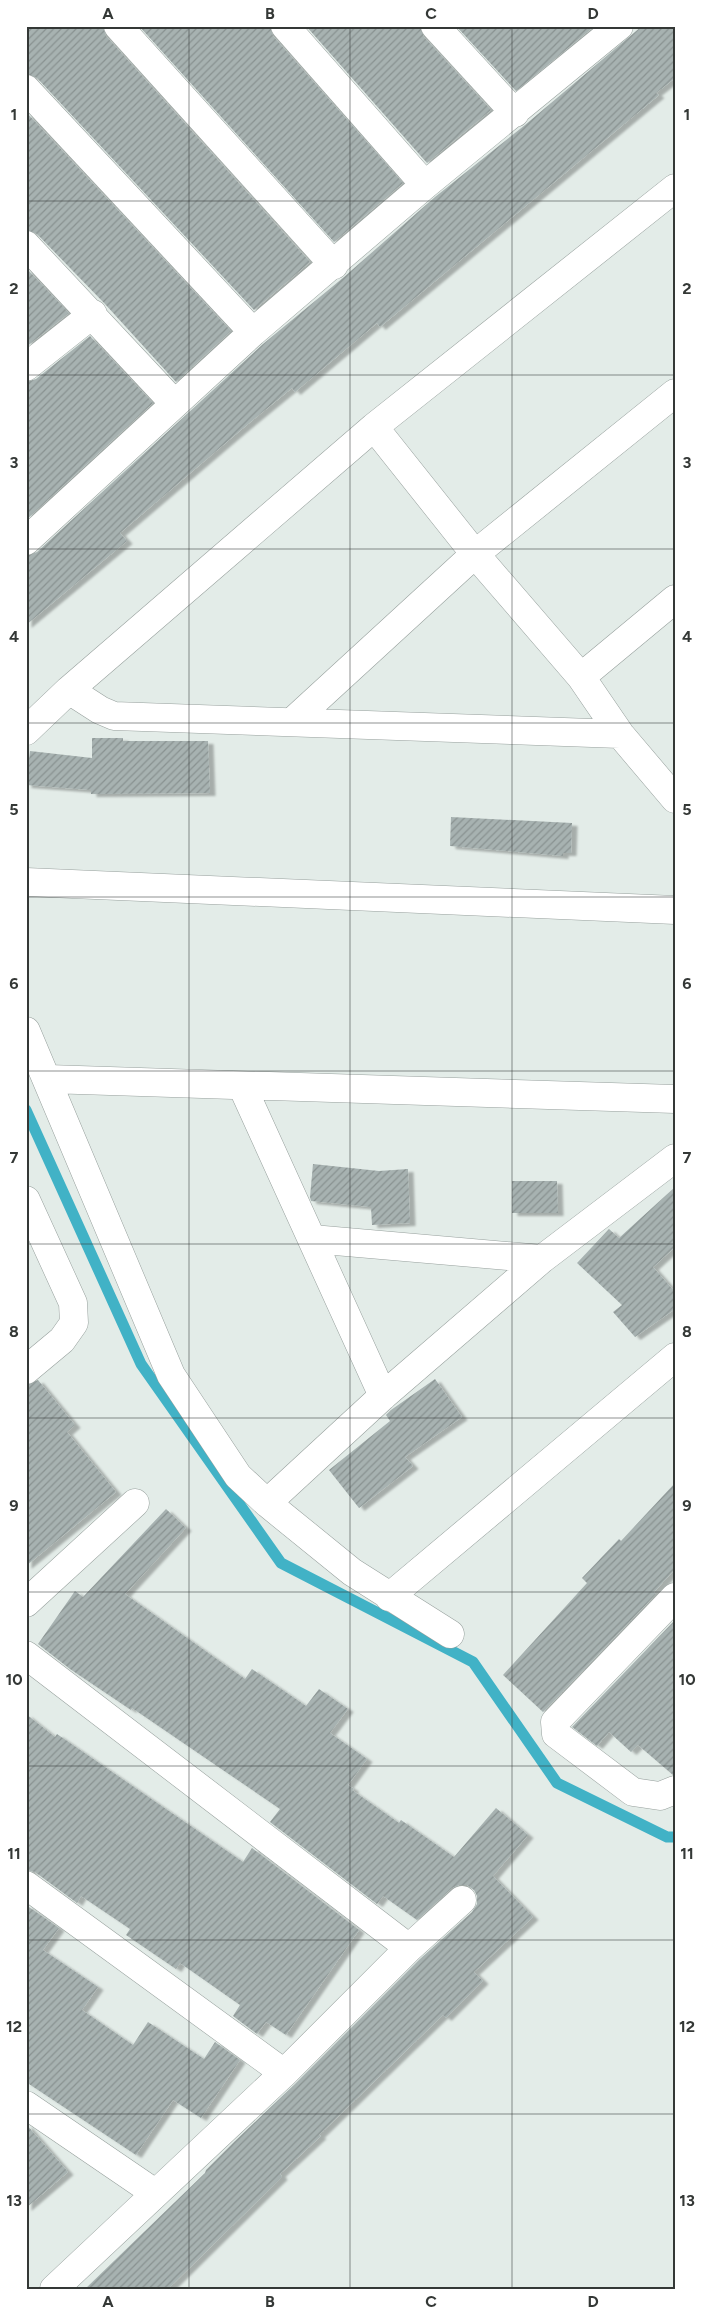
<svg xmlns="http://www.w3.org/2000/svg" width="701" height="2315" font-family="Figtree,sans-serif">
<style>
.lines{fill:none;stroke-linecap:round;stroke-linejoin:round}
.stream{stroke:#41b2c6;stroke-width:11}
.building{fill:url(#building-hatch);filter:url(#shadow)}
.minor-casing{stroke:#97a09d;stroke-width:29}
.minor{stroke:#fff;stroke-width:28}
.grid{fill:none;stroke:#343836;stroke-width:1;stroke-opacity:0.55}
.neatline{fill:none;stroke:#343836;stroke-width:2}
.grid-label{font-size:16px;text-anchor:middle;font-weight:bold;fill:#343836}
</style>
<defs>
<pattern id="building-hatch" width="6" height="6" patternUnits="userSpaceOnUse" patternTransform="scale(1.25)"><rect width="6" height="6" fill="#a7b2b1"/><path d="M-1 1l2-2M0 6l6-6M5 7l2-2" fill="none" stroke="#899291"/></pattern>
<filter id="shadow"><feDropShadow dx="5.5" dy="3" stdDeviation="1" flood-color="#0004"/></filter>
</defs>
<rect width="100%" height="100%" fill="#e3ece8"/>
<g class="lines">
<!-- stream -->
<path class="stream" d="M 26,1110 L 141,1364 L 281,1563 L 473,1662 L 557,1783 L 667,1837 L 675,1837"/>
</g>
<!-- building -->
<path class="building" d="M 26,26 L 103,26 L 106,36 L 310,262 L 254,310 L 37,78 L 26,74 Z
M 139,26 L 270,26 L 273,36 L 403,183 L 334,242 Z
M 306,26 L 420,26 L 424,37 L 491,110 L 427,163 Z
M 456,26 L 588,26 L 591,29 L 516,91 Z
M 642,26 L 675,26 L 675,78 L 656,93 L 659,95 L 380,327 L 377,323 L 295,392 L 292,388 L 242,429 L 120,533 L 127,541 L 26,625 L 26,556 L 37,552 L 263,344 L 344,277 L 435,197 L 525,125 Z
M 26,112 L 231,331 L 176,382 L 105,304 L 37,234 L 26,230 Z
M 26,268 L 69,313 L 26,347 Z
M 90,336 L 153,403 L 26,520 L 26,382 L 36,379 Z
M 92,738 L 123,738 L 123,741 L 208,741 L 210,793 L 91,794 L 91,790 L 26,785 L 30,751 L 92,758 Z
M 451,817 L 572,823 L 571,853 L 563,853 L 563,856 L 450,846 Z
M 313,1164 L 379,1171 L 408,1169 L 410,1223 L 372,1225 L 371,1207 L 311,1201 L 310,1197 Z
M 512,1181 L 557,1181 L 558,1213 L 512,1213 Z
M 675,1187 L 675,1247 L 653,1267 L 675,1292 L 675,1309 L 635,1337 L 613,1312 L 622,1305 L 577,1263 L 609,1229 L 619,1238 Z
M 435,1379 L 462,1417 L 405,1457 L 413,1466 L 359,1508 L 329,1470 L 390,1421 L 386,1415 L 391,1410 Z
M 38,1380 L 75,1425 L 67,1432 L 116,1492 L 26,1566 L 26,1385 Z
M 675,1483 L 675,1569 L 654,1592 L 656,1594 L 543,1712 L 503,1675 L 587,1583 L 582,1578 L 619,1539 L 621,1541 Z
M 166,1509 L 186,1528 L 125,1594 L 245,1679 L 252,1669 L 306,1706 L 319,1689 L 348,1709 L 330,1733 L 367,1759 L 348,1785 L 354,1789 L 352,1790 L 399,1823 L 401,1820 L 454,1857 L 496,1808 L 528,1835 L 493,1876 L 533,1917 L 474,1972 L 483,1981 L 446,2018 L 443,2015 L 319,2135 L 321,2136 L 280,2174 L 282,2177 L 168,2289 L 85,2289 L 205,2173 L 206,2170 L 235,2141 L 295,2084 L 420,1959 L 472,1912 L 477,1904 L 477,1896 L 474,1890 L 467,1885 L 459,1885 L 452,1888 L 417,1920 L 383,1896 L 377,1904 L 270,1822 L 280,1809 L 132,1708 L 131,1710 L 70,1669 L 38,1644 L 75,1591 L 83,1597 Z
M 675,1620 L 675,1775 L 673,1775 L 638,1745 L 631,1752 L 609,1732 L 597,1746 L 572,1727 Z
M 26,1714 L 55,1737 L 57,1734 L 243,1862 L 252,1848 L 359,1930 L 286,2035 L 266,2022 L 257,2034 L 233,2016 L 240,2005 L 180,1963 L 176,1969 L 126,1935 L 130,1929 L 81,1896 L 77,1903 L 35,1872 L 26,1870 Z
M 26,1905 L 59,1928 L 43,1950 L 98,1987 L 82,2010 L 133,2045 L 148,2022 L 204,2059 L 215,2042 L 240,2060 L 201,2118 L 173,2100 L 136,2155 L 26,2082 Z
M 26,2124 L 68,2172 L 26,2208 Z"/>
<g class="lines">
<!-- minor casing -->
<g class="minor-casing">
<path id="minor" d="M 118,26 L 334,265
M 285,26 L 425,185
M 435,26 L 515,113
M 26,89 L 253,332
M 26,245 L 174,403
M 26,367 L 93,314
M 374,427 L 475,554 L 581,677 L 620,734 L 675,799
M 26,541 L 253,332 L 425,185 L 619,26
M 581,677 L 675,599
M 69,690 L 100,710 L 114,716 L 620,734
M 293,721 L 475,554 L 675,393
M 26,731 L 69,690 L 374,427 L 675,188
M 26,882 L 675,910
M 26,1031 L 171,1375 L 238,1476 L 267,1503 L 352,1572 L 450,1634
M 48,1079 L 675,1099
M 242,1086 L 383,1396
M 26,1200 L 73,1303 L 74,1323 L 62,1340 L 26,1370
M 312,1239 L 542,1259
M 267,1503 L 383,1396 L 542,1259 L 675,1158
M 389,1597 L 675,1357
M 675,1597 L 555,1722 L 556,1734 L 633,1792 L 660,1796 L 675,1790
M 26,1603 L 135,1503
M 26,1655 L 409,1948
M 26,1885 L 284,2073
M 26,2105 L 155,2193
M 54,2289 L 284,2073 L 409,1948 L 462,1900"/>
</g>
<!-- minor -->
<use href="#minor" class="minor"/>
</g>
<!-- grid -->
<path class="grid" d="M 189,26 L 189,2289M 350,26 L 350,2289M 512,26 L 512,2289M 26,201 L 675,201M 26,375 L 675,375M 26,549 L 675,549M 26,723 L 675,723M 26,897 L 675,897M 26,1071 L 675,1071M 26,1244 L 675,1244M 26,1418 L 675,1418M 26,1592 L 675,1592M 26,1766 L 675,1766M 26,1940 L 675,1940M 26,2114 L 675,2114"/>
<!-- border -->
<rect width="701" height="2315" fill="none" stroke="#ffffff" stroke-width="55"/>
<rect x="28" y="28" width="646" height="2260" class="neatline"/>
<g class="grid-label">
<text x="108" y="19">A</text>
<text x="270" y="19">B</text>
<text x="431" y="19">C</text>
<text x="593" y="19">D</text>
<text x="14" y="120">1</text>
<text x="687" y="120">1</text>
<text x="14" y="294">2</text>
<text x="687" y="294">2</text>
<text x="14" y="468">3</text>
<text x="687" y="468">3</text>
<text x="14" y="642">4</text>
<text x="687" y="642">4</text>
<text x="14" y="815">5</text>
<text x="687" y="815">5</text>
<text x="14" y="989">6</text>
<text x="687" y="989">6</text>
<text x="14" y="1163">7</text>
<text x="687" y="1163">7</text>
<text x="14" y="1337">8</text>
<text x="687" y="1337">8</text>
<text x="14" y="1511">9</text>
<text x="687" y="1511">9</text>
<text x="14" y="1685">10</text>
<text x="687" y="1685">10</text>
<text x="14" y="1859">11</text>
<text x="687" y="1859">11</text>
<text x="14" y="2032">12</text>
<text x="687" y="2032">12</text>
<text x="14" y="2206">13</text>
<text x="687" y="2206">13</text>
<text x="108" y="2307">A</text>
<text x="270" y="2307">B</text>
<text x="431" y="2307">C</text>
<text x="593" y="2307">D</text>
</g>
</svg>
